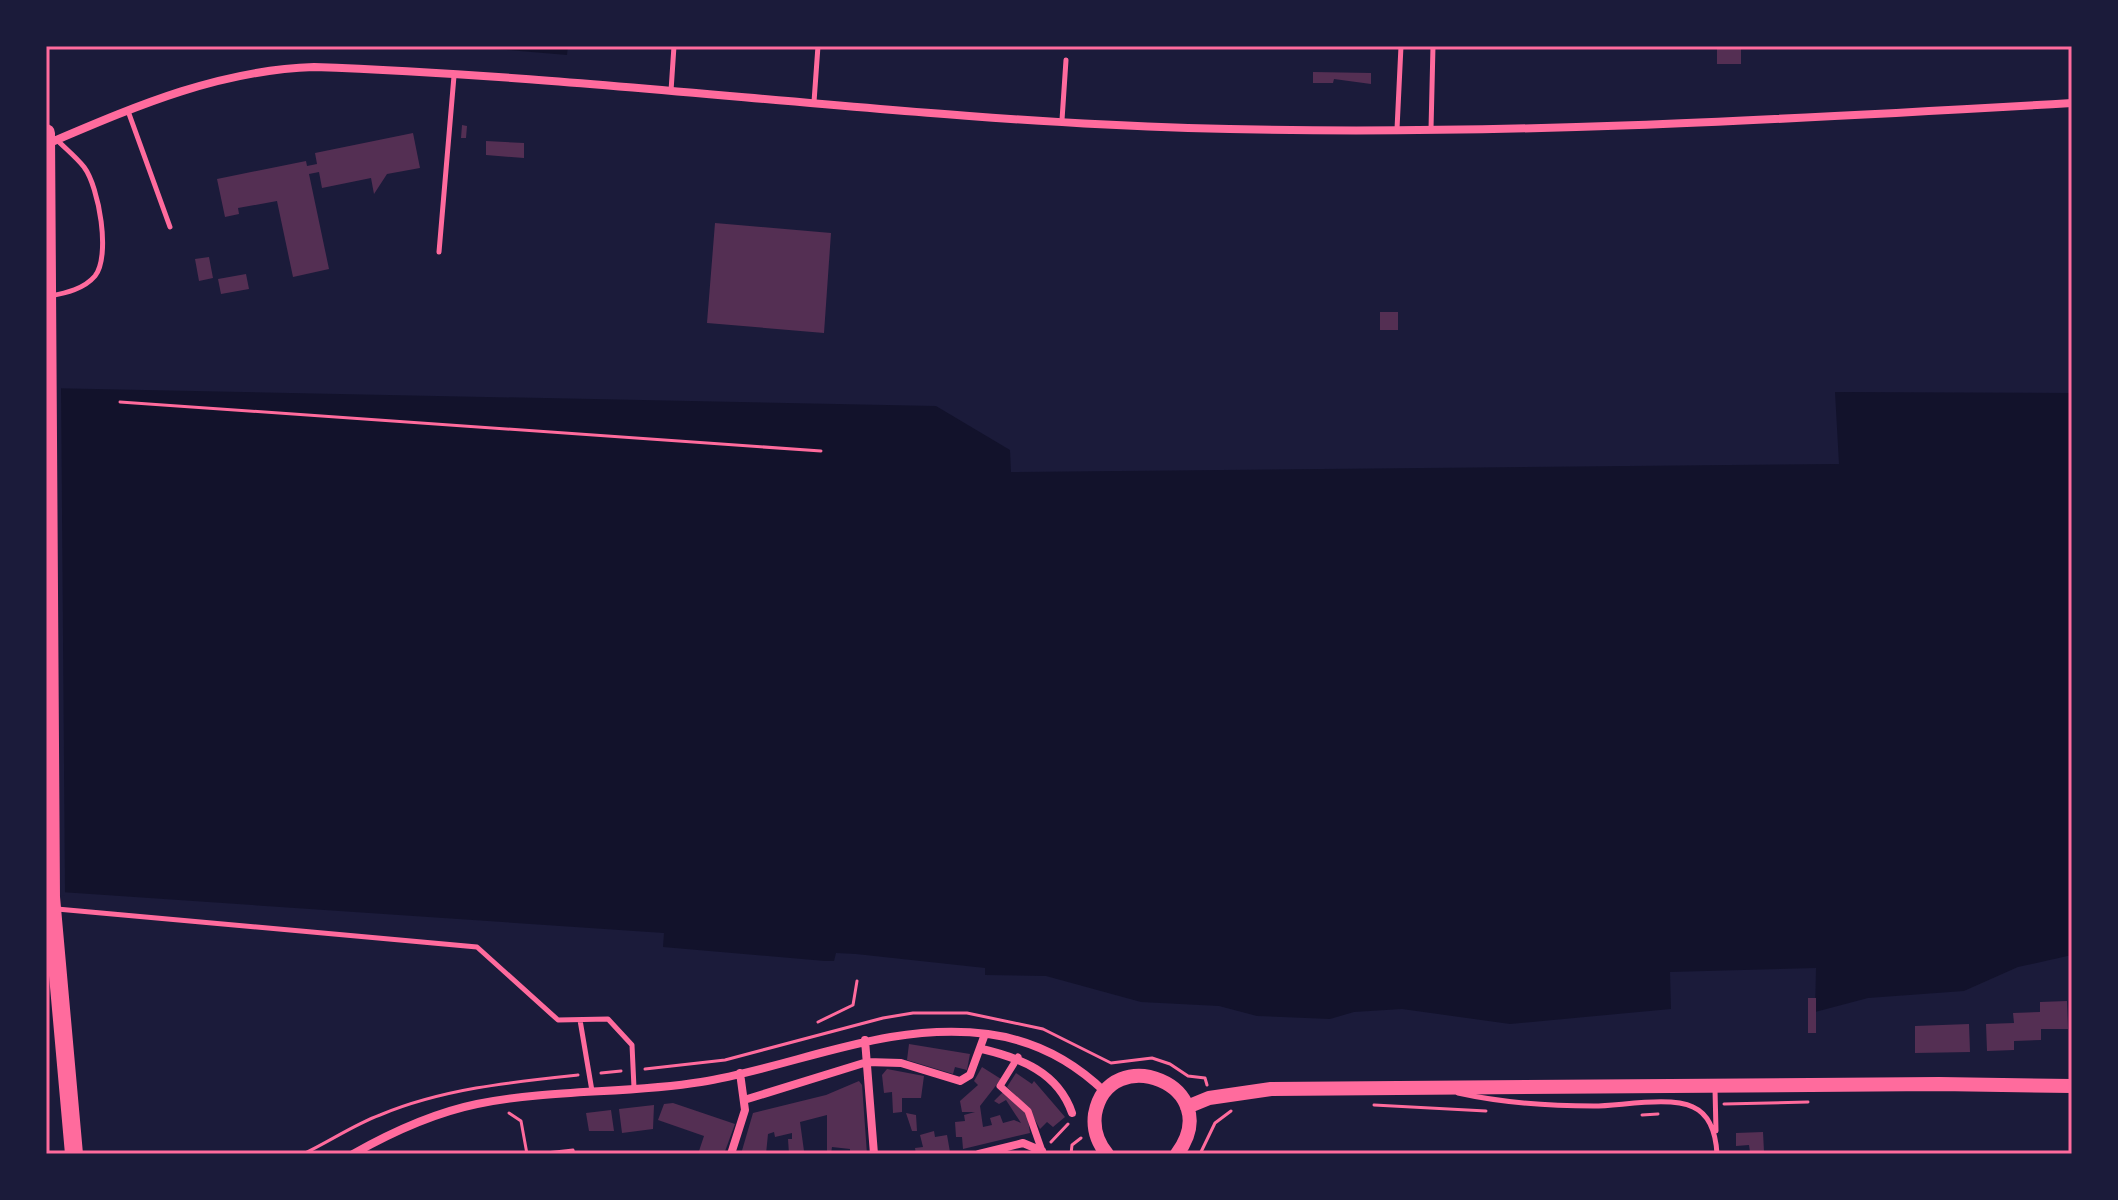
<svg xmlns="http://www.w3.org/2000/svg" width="2118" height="1200" font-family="'IBM Plex Sans',sans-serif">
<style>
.water{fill:#12122b}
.pier{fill:#1b1b3a}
.building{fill:#542f53}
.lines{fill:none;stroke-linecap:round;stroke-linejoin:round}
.path{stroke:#ff6b9d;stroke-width:3}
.service{stroke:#ff6b9d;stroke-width:5}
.pedestrian{stroke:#ff6b9d;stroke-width:7}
.minor{stroke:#ff6b9d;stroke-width:8}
.secondary{stroke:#ff6b9d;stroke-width:14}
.trunk{stroke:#ff6b9d;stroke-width:18}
.neatline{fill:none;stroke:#ff6b9d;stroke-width:3}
</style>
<rect width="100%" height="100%" fill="#1b1b3a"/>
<!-- water -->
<path class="water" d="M 459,46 L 568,46 L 567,55 Z
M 46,388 L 936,406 L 1010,450 L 1011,472 L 1839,464 L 1835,392 L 2072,393 L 2072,955 L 2018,967 L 1964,991 L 1868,998 L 1815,1012 L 1816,968 L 1670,972 L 1671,1009 L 1510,1024 L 1402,1009 L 1354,1012 L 1330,1019 L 1257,1016 L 1219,1006 L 1141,1002 L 1046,976 L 985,975 L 985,968 L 856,954 L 836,953 L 834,961 L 825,961 L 663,947 L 664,933 L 46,891 Z"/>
<!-- pier -->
<path class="pier" d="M 46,384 L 61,384 L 65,896 L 46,895 Z"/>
<!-- building -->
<path class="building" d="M 1717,46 L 1741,46 L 1741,64 L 1717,64 Z
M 1313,72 L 1371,73 L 1371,84 L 1334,79 L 1333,83 L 1313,83 Z
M 462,125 L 467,126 L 466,138 L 461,138 Z
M 413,133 L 420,168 L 387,174 L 374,194 L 371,178 L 322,188 L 319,172 L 309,174 L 329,269 L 293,277 L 277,201 L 238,208 L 239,214 L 225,217 L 217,179 L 306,161 L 307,166 L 317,164 L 315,153 Z
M 486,141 L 524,143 L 524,158 L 486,155 Z
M 715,223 L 831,233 L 824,333 L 707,323 Z
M 209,257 L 213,278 L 199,281 L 195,259 Z
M 246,274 L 249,289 L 221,294 L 218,279 Z
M 1380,312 L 1398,312 L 1398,330 L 1380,330 Z
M 1808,998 L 1816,998 L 1816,1033 L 1808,1033 Z
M 2067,1001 L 2068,1029 L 2041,1029 L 2041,1040 L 2014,1041 L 2014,1050 L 1987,1051 L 1986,1024 L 2014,1023 L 2013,1013 L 2040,1012 L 2040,1002 Z
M 1969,1024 L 1970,1052 L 1915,1053 L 1915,1026 Z
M 909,1044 L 970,1054 L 967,1070 L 955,1067 L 953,1074 L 907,1060 Z
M 982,1067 L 1001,1079 L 980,1106 L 983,1127 L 992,1125 L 990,1118 L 1000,1115 L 1003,1123 L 1014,1120 L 1021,1123 L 1006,1100 L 999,1104 L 994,1101 L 1003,1092 L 1027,1112 L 1030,1133 L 963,1149 L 962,1137 L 956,1137 L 955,1122 L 965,1121 L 964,1115 L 975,1112 L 962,1112 L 960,1101 L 978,1085 L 974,1081 Z
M 887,1069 L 924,1076 L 921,1098 L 902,1098 L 902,1112 L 893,1113 L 892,1092 L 884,1093 L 882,1075 Z
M 1016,1073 L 1032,1084 L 1034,1081 L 1065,1117 L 1053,1127 L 1047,1122 L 1040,1129 L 1029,1109 L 1007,1087 Z
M 859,1081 L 862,1085 L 867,1154 L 850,1154 L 850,1149 L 832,1147 L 831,1154 L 827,1154 L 827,1115 L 800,1122 L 804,1151 L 789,1154 L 788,1139 L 792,1139 L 792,1133 L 775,1137 L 774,1132 L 768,1134 L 766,1154 L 741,1154 L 753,1113 L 826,1095 Z
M 673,1103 L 735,1124 L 724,1154 L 698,1154 L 704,1136 L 658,1120 L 664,1104 Z
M 654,1105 L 653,1129 L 622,1133 L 619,1109 Z
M 611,1110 L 614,1131 L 589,1131 L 586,1113 Z
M 906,1113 L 916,1115 L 917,1131 L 912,1131 Z
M 934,1131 L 935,1137 L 947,1135 L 950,1152 L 916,1154 L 915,1148 L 923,1147 L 920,1135 Z
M 1763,1132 L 1764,1152 L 1750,1152 L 1749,1145 L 1736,1146 L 1736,1133 Z"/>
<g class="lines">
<!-- path -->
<path class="path" d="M 120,402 L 821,451
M 818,1022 L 853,1005 L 857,981
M 645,1069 L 725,1060 L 883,1018 L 913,1013 L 967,1013 L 1043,1029 L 1111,1063 L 1152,1058 L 1170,1064 L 1188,1076 L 1205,1078 L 1207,1085
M 601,1073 L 621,1071
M 1724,1104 L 1808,1102
M 1374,1105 L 1486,1111
M 509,1113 L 521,1121 L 527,1154
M 1642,1115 L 1658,1114
M 1051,1142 L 1068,1124
M 303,1154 C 329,1142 353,1125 380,1115 C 442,1089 511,1082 578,1075
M 537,1154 L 573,1150 L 574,1154
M 1071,1154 L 1072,1145 L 1081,1138
M 1200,1154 L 1215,1123 L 1231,1111"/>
<!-- service -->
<path class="service" d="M 671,91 L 674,46
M 814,102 L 818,46
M 128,111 L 170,227
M 1062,120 L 1066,60
M 1397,129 L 1401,46
M 1431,129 L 1433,46
M 439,252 L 454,76
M 50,296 C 66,293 84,289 95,276 C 111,256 99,187 84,167 C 76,157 66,149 57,140
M 57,909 L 477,947 L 558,1020 L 608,1019 L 632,1045 L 634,1088
M 580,1020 L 592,1091
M 1715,1089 L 1716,1131
M 1458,1093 C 1503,1103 1548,1106 1594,1106 C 1620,1106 1670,1096 1693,1107 C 1711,1115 1716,1136 1717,1154"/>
<!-- pedestrian -->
<path class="pedestrian" d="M 1018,1057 L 1000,1086 L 1028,1111 L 1042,1151"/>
<!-- minor -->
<path class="minor" d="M 47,144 C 134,107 218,70 314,67 C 606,77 896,119 1188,128 C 1483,137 1778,120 2072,103
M 865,1040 L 874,1154
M 982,1049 C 1020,1058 1058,1072 1072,1113
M 744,1100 L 867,1062 L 901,1063 L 960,1081 L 970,1075 L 985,1034
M 353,1154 C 392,1132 433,1113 477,1104 C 551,1089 627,1094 701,1082 C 798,1066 887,1021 988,1034 C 1033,1040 1072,1060 1105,1092
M 731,1154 L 745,1110 L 740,1073
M 979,1154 L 1023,1143 L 1042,1151"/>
<!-- secondary -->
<path class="secondary" d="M 1187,1107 L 1209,1098 L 1271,1089 L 1939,1084 L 2072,1086
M 1107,1154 C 1097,1142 1093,1129 1095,1114 C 1109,1040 1228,1085 1177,1154"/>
<!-- trunk -->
<path class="trunk" d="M 46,133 L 51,897 L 74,1154"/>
</g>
<!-- border -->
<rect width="2118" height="1200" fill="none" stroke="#1b1b3a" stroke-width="96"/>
<rect x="48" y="48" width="2022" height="1104" class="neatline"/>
</svg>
